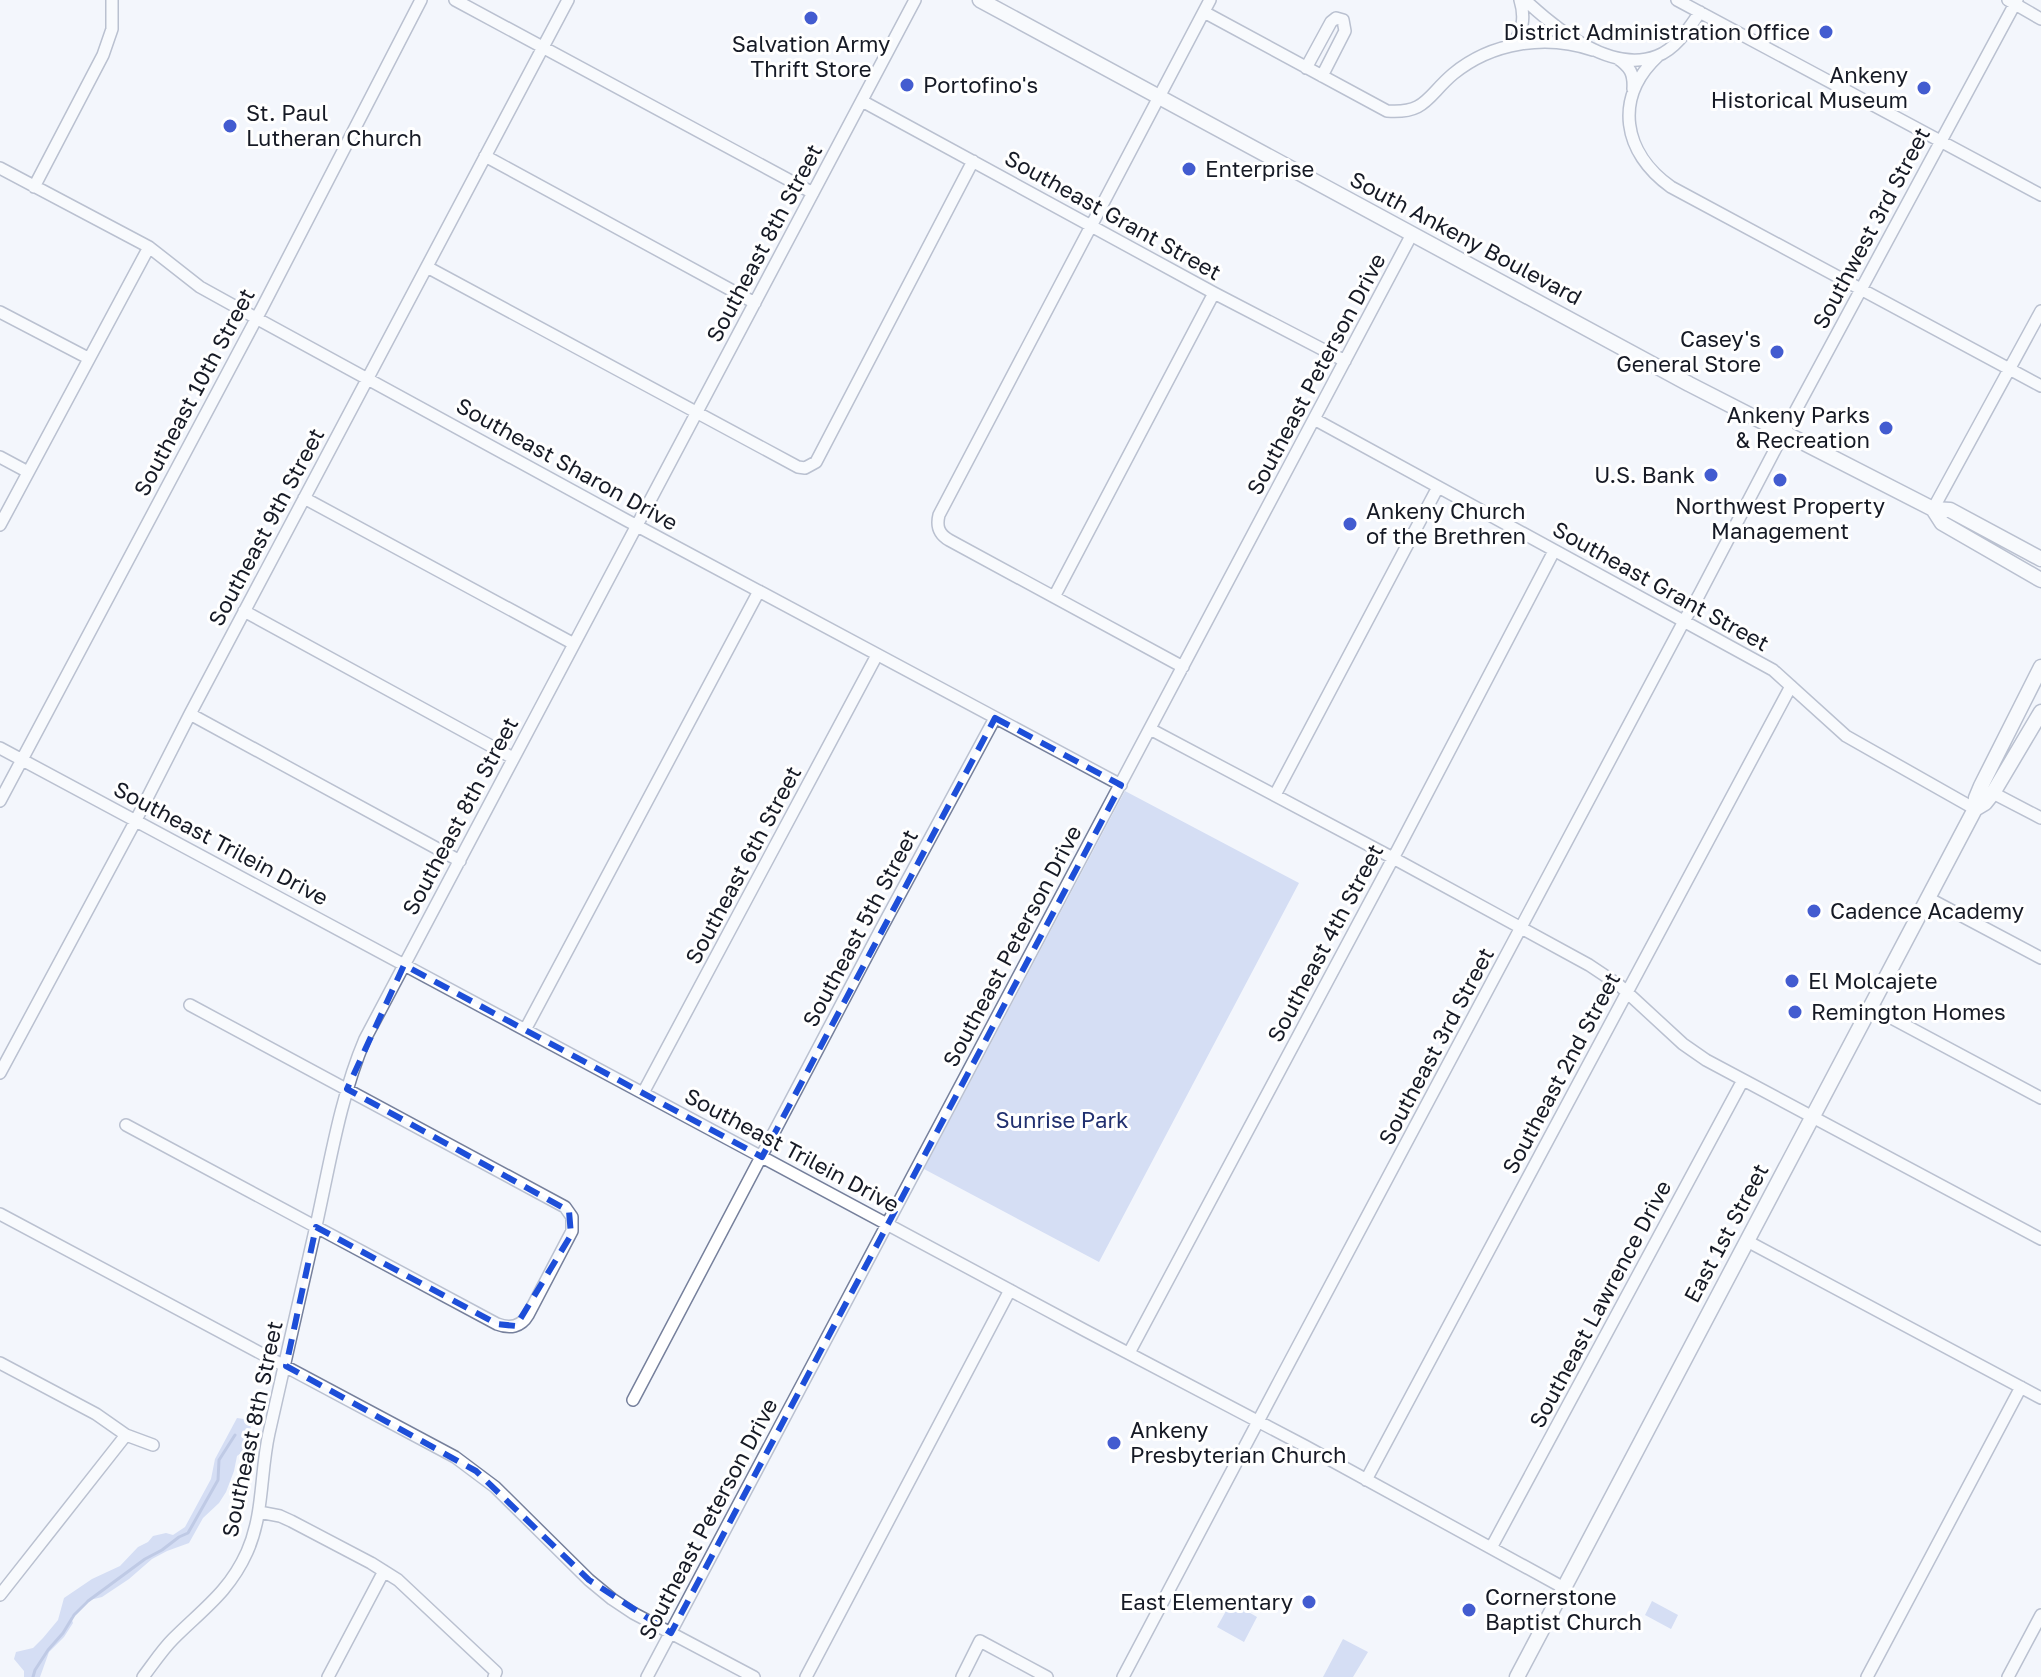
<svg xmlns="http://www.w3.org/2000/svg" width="2041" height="1677" font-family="'Golos Text',sans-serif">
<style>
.green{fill:#b1c0ec}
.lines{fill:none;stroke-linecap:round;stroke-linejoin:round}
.stream{stroke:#8295cb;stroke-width:3}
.minor-casing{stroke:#76809c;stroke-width:14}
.major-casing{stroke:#76809c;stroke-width:17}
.minor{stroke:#fff;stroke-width:11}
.major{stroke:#fff;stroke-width:14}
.marked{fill:none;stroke:#1d4ed8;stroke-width:6;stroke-dasharray:16 10;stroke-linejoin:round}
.poi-dot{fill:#435cd0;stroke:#fff;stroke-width:3}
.labels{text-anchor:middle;stroke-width:6;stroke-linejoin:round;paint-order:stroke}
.poi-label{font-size:22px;fill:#161a25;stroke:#fff;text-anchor:start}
.street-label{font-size:22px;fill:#161a25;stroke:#fff}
.park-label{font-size:22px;fill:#202f6f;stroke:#fff}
</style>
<rect width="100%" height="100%" fill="#f3f6fc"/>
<!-- green -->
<path class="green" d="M 1125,791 L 1299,883 L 1099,1262 L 924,1169 Z
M 237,1418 L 244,1419 L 250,1422 C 253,1436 249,1448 237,1456 L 234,1471 L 226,1492 L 219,1503 L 203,1518 L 189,1543 L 167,1551 L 152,1559 L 129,1579 L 102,1597 L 86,1601 L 71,1617 L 73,1623 L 64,1637 L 49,1652 L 40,1677 L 24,1677 L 24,1671 L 14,1659 L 16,1652 L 33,1648 L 43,1638 L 58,1620 L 64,1598 L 92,1579 L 120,1566 L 138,1547 L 148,1542 L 153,1536 L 166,1533 L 173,1535 L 185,1527 L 211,1479 L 215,1459 Z
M 1652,1601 L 1678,1615 L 1671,1629 L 1645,1615 Z
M 1231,1602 L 1257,1617 L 1244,1642 L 1217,1627 Z
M 1343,1639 L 1368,1652 L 1353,1677 L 1323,1677 Z"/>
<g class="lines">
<!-- stream -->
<path class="stream" d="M 33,1677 L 35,1670 L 48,1650 L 63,1633 L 74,1615 L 88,1601 L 145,1559 L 162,1550 L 179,1537 L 188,1533 L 218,1480 L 219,1460 L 235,1435"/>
<!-- minor casing -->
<g class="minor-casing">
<path id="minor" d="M 455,0 L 813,193
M 1525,0 C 1556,29 1611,74 1657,56 C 1676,49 1689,28 1700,12
M 1677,0 L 2041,195
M 2008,0 L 2041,19
M 1204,12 L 1387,111 C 1426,114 1427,96 1453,74 C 1492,42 1546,34 1593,50
M 1509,45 C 1524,35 1525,16 1520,0
M 1658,56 C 1613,98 1623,153 1671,187 L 2041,386
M 1617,58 C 1630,67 1634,73 1633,89
M 1306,68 L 1331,22 L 1336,18 L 1343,20 L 1345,31 L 1322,76
M 862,101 L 1214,293 L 1345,361
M 485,156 L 755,303
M 0,168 L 149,247 L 200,287 L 256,318 L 626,520 L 1121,785
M 34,187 L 103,55 L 112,29 L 112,0
M 427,267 L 798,467 L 805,468 L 816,462 L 973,161
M 0,312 L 88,358
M 1314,419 L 1773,670 L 1846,736 L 1975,809
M 0,457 L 28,472
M 304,498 L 574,644
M 1933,509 L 2041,311
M 0,525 L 149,247
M 1054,597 L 1214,293
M 244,611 L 513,758
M 1183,667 L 949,540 C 939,534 936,527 939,515 L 1210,0
M 190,714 L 460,861
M 1150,729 L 1393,858 L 1589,965 L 1619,985 L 1683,1044 L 1706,1060 L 2041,1239
M 0,748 L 1086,1331 L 1305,1446 L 1564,1588
M 1993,793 L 2041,818
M 1275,795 L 1438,487
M 0,801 L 262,308 L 421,0
M 1928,898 L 2041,958
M 1871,1007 L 2041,1098
M 525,1030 L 759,591
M 0,1073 L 136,820 L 190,714 L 568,0
M 643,1093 L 877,655
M 126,1125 L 497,1324 C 510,1329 521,1327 528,1315 L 572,1231 L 572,1217 L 565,1207 L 190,1005
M 0,1214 L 455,1457 L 495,1487 L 589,1580 L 612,1599 L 633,1613 L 754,1677
M 1747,1241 L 2041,1398
M 1129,1353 L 1398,849 L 1554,551
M 0,1363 L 96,1414 L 126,1435 L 153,1445
M 633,1400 L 880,931 L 995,718
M 1366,1480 L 1791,686
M 259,1512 L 280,1516 L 291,1521 L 371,1563 L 398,1580 L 496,1672 L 494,1677
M 1491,1548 L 1743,1080
M 0,1595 L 126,1435
M 143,1677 C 153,1664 162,1650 173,1639 C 203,1609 229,1592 247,1552 C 264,1514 260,1473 269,1433 C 284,1364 301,1295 316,1226 C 330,1163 340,1098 365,1039 L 915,0
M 328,1677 L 384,1571
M 647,1677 L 1412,234
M 806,1677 L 1010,1290
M 962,1677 L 980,1641 L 1047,1677
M 1123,1677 C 1308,1324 1498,974 1684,621 L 1699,595 L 1789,423 L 2017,0
M 1867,1677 L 2021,1387
M 2008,1677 L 2041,1615"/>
</g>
<!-- major casing -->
<g class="major-casing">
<path id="major" d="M 980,0 L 1689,384 L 1933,509 L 1950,510 L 2041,559
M 1933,509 L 1942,523 L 2041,580
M 1975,809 L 1985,803 L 1993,793 L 2041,712
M 1517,1677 L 1975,809 L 1976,798 L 1981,786 L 2041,667"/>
</g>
<!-- minor -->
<use href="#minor" class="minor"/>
<!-- major -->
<use href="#major" class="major"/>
</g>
<!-- marked area -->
<path d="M0 0H2041V1677H0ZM 995,718 L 1121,785 L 671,1633 L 589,1580 L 476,1471 L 286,1366 L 316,1227 L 497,1324 L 516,1326 L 571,1235 L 569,1211 L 347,1089 L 404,965 L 762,1157 Z" fill="#f3f6fc" fill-opacity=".55" fill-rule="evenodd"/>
<path class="marked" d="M 995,718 L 1121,785 L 671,1633 L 589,1580 L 476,1471 L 286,1366 L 316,1227 L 497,1324 L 516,1326 L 571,1235 L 569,1211 L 347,1089 L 404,965 L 762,1157 Z"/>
<!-- markers -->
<g class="poi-dot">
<circle cx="811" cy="18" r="8"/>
<circle cx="1826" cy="32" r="8"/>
<circle cx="907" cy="85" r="8"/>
<circle cx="1924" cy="88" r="8"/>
<circle cx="230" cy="126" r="8"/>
<circle cx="1189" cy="169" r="8"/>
<circle cx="1777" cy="352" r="8"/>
<circle cx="1886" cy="428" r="8"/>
<circle cx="1711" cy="475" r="8"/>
<circle cx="1780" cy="480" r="8"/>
<circle cx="1350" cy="524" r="8"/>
<circle cx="1814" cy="911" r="8"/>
<circle cx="1792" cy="981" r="8"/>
<circle cx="1795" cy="1012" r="8"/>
<circle cx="1114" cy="1443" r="8"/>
<circle cx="1309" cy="1602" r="8"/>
<circle cx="1469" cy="1610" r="8"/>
</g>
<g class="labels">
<!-- poi labels -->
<g class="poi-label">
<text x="1810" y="40" text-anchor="end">District Administration Office</text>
<text x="811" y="52" text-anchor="middle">Salvation Army<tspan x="811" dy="25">Thrift Store</tspan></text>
<text x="1908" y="83" text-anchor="end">Ankeny<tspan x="1908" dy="25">Historical Museum</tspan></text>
<text x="923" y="93">Portofino's</text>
<text x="246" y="121">St. Paul<tspan x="246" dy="25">Lutheran Church</tspan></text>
<text x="1205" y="177">Enterprise</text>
<text x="1761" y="347" text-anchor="end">Casey's<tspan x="1761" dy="25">General Store</tspan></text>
<text x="1870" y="423" text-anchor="end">Ankeny Parks<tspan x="1870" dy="25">&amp; Recreation</tspan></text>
<text x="1695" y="483" text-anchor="end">U.S. Bank</text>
<text x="1780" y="514" text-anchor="middle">Northwest Property<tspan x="1780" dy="25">Management</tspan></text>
<text x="1366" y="519">Ankeny Church<tspan x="1366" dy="25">of the Brethren</tspan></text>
<text x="1830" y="919">Cadence Academy</text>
<text x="1808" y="989">El Molcajete</text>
<text x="1811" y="1020">Remington Homes</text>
<text x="1130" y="1438">Ankeny<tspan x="1130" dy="25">Presbyterian Church</tspan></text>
<text x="1485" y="1605">Cornerstone<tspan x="1485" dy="25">Baptist Church</tspan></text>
<text x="1293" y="1610" text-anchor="end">East Elementary</text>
</g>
<!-- street labels -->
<g class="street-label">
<text transform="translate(1113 215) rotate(29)" y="8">Southeast Grant Street</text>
<text transform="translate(1871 228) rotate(-62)" y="8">Southwest 3rd Street</text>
<text transform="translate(1466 238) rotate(28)" y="8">South Ankeny Boulevard</text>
<text transform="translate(764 243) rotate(-62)" y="8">Southeast 8th Street</text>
<text transform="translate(1316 374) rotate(-62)" y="8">Southeast Peterson Drive</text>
<text transform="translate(194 392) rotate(-62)" y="8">Southeast 10th Street</text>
<text transform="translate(567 464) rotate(29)" y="8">Southeast Sharon Drive</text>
<text transform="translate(266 527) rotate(-62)" y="8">Southeast 9th Street</text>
<text transform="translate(1661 586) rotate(29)" y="8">Southeast Grant Street</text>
<text transform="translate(460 816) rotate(-62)" y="8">Southeast 8th Street</text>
<text transform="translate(221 843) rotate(28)" y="8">Southeast Trilein Drive</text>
<text transform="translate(743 865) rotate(-62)" y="8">Southeast 6th Street</text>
<text transform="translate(860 928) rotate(-62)" y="8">Southeast 5th Street</text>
<text transform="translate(1325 943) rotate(-62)" y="8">Southeast 4th Street</text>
<text transform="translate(1012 946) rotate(-62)" y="8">Southeast Peterson Drive</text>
<text transform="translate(1436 1046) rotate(-62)" y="8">Southeast 3rd Street</text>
<text transform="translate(1561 1073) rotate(-62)" y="8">Southeast 2nd Street</text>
<text transform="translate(792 1150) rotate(28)" y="8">Southeast Trilein Drive</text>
<text transform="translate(1726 1233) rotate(-62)" y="8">East 1st Street</text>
<text transform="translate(1600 1304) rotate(-62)" y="8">Southeast Lawrence Drive</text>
<text transform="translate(252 1429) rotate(-78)" y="8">Southeast 8th Street</text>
<text transform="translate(708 1519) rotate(-62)" y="8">Southeast Peterson Drive</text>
</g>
<!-- park labels -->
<g class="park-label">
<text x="1062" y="1128">Sunrise Park</text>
</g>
</g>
</svg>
